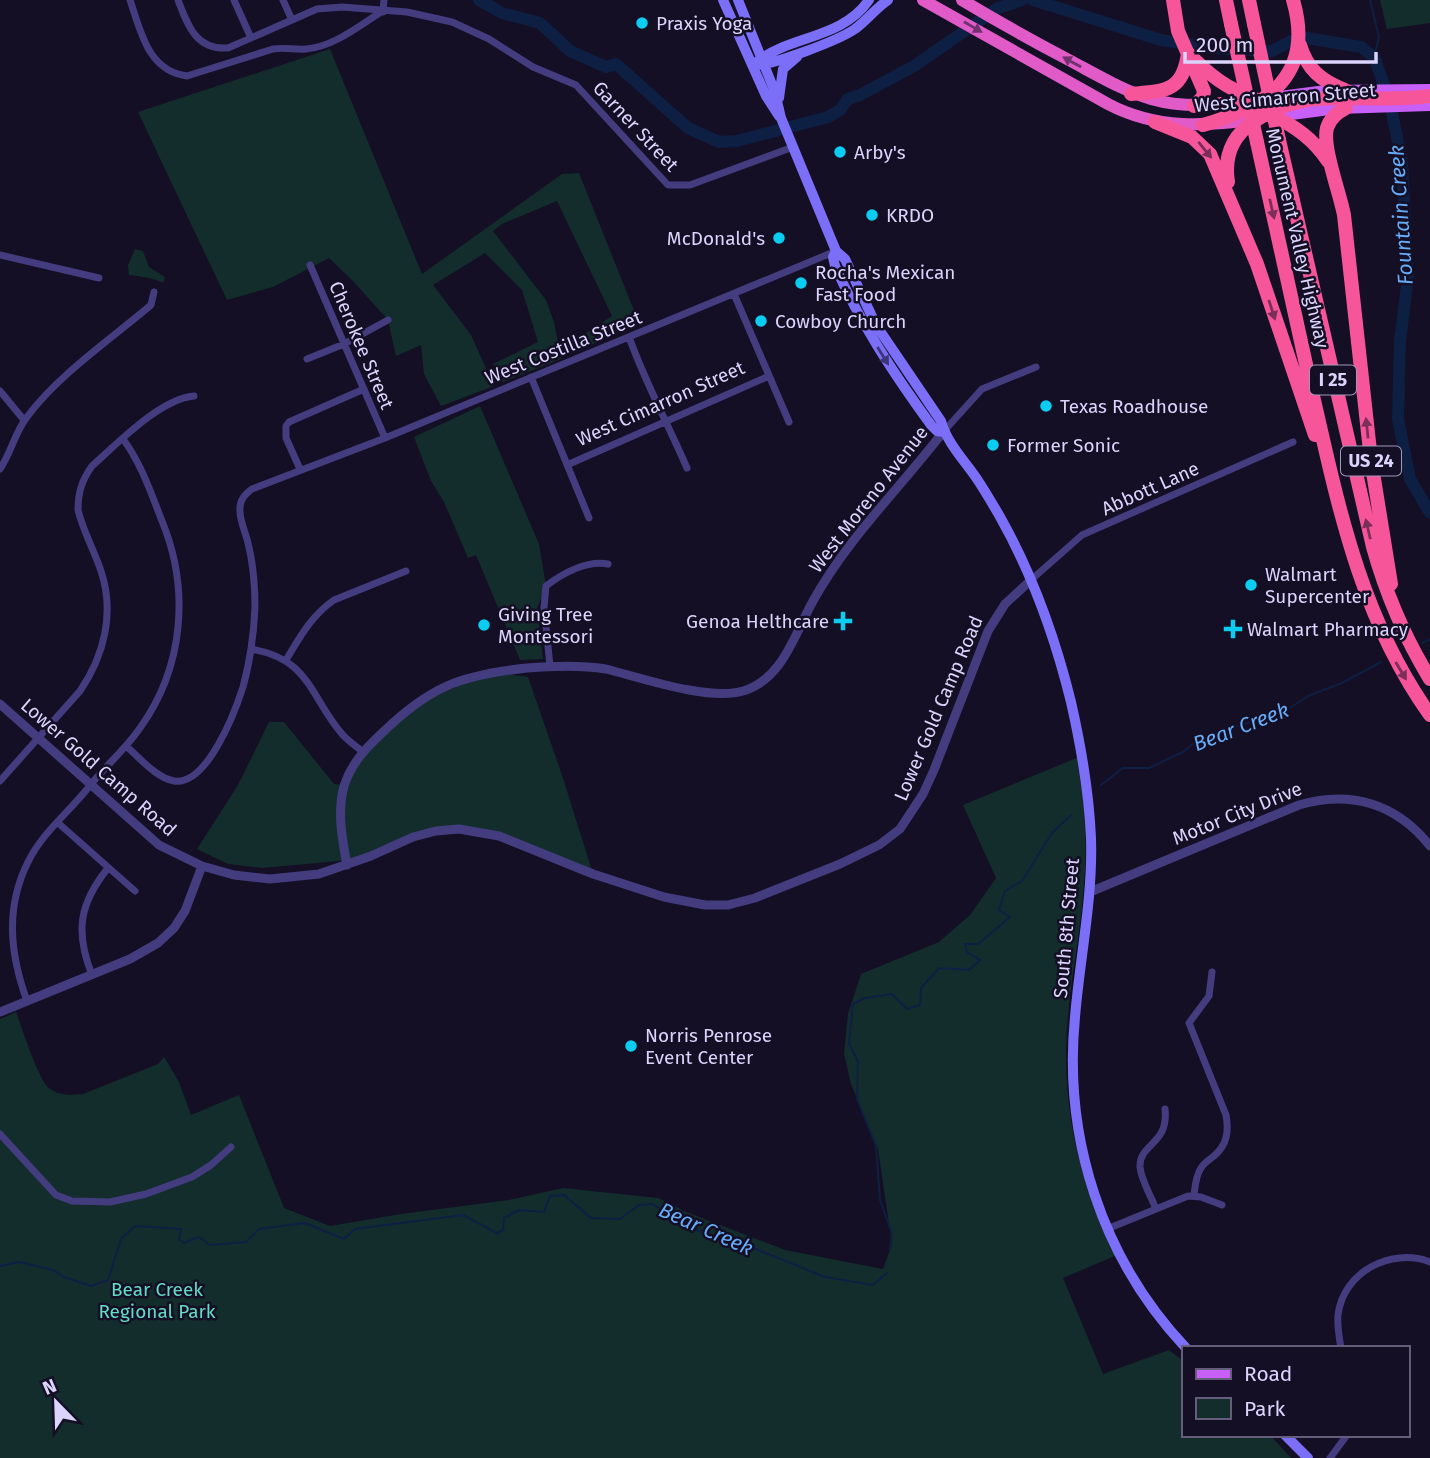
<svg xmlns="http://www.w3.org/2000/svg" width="1430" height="1458" font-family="'Fira Sans',sans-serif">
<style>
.green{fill:#132d2d}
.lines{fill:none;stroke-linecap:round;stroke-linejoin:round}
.stream{stroke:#0e1f44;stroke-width:2}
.river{stroke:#0e1f44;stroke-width:12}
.minor{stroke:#433d80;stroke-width:7}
.tertiary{stroke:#433d80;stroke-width:9}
.secondary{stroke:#7b6ff8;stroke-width:10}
.primary{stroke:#c860f8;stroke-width:12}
.trunk{stroke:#e05ac8;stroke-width:12}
.motorway{stroke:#f75599;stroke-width:14}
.motorway-bridge{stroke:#f75599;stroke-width:14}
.oneway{fill:#70316e}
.oneway2{fill:#7a2e59}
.oneway3{fill:#3d3579}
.poi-dot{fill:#0bcdf2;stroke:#140f24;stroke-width:2.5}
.labels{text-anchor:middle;stroke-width:5;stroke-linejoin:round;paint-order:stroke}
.shield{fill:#140f24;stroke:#9f99bc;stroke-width:2}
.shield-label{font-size:18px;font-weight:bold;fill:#dbd4fd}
.poi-label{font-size:19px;fill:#dbd4fd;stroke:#140f24;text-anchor:start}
.street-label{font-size:19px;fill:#dbd4fd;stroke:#140f24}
.park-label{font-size:19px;fill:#63dac3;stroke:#140f24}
.water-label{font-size:21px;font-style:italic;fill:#67acf8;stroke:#140f24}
</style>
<rect width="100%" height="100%" fill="#140f24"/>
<!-- green -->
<path class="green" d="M 1380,0 L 1430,0 L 1430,23 L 1387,29 Z
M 330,49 L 422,274 L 562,174 L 579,173 L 639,323 L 573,353 L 569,348 L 574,341 L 612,316 L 557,201 L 502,224 L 493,231 L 546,300 L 554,322 L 561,359 L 503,382 L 493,364 L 538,342 L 522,290 L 485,253 L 433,285 L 471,335 L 494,386 L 441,406 L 424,374 L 421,345 L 396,356 L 388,320 L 353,281 L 329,258 L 273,287 L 227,300 L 138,112 Z
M 135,249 L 143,251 L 149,267 L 165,277 L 163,283 C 155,278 138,276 129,275 L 128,265 Z
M 480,406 L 539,544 L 546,586 L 537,608 L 543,659 L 520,660 L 476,555 L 468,558 L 444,502 L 431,481 L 414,437 Z
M 492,672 L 528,677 L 563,778 L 593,874 L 470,830 L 426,833 L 360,859 L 262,868 L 228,864 L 197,849 L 238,785 L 269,722 L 284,722 L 334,784 L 344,785 L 350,772 L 413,705 Z
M 1079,757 C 1084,800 1088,842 1084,885 C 1080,940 1067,994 1066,1050 C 1065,1124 1083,1189 1117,1255 L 1063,1278 L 1103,1374 L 1169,1350 L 1183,1361 L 1183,1435 L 1270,1435 L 1291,1458 L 0,1458 L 0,1019 L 16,1012 C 22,1028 39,1082 50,1089 C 60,1096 72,1095 83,1094 L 158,1064 L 164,1057 L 179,1082 L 191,1115 L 239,1095 L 284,1208 L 330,1226 L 401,1214 L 509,1200 L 563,1188 L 658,1198 L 684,1211 L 785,1250 L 883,1269 L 892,1245 L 878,1149 L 851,1084 L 844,1054 L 848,1014 L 861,974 L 939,942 L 970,915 L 996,878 L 963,805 Z"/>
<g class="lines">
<!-- stream -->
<path class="stream" d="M 1370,0 L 1379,37 L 1374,57
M 1422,643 L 1430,639
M 1101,785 L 1123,768 L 1149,768 L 1183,752 L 1195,742 L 1213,733 L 1282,713 L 1310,695 L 1342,683 L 1381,662
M 890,1249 L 892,1234 L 880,1200 L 876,1146 L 857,1099 L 858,1062 L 849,1043 L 853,1004 L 865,998 L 892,994 L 907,1009 L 920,1005 L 921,988 L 939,968 L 969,970 L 980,960 L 967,952 L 965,944 L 978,944 L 1010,917 L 999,910 L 1005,891 L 1022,881 L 1052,833 L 1071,815
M 0,1266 L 19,1262 L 53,1270 L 64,1277 L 91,1286 L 108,1280 L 121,1239 L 135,1226 L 181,1229 L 179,1239 L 184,1243 L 199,1237 L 210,1245 L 246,1242 L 259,1229 L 305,1223 L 344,1239 L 355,1229 L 463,1215 L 497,1233 L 503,1230 L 504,1218 L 519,1210 L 544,1212 L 550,1196 L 564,1195 L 591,1218 L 620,1219 L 639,1205 L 653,1204 C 677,1222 706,1237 736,1241 L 825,1277 L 873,1285 L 887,1273"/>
<!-- river -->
<path class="river" d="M 479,0 L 502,13 L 540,23 L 570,51 L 606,67 L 616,64 L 688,128 L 719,142 L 737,141 L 828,117 L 840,110 L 848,99 L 860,95 L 914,66 L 998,8 L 1022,0
M 1033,0 L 1161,40 L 1223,49 L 1272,51 L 1293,40 L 1307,38 L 1361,47 L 1374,57 L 1389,99 L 1402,162 L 1408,277 L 1400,341 L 1398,419 L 1410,479 L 1430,513"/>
<!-- minor -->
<path class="minor" d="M 130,0 C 141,32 148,71 187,76 L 273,49 C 285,47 295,50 306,49 C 333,47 359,26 381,12
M 178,0 C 188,26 196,50 228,48 L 317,9 L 342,7 L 407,12 L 452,22 L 489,39 L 533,67 L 576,85 L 668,185 L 690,185 L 793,147
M 234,0 L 251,38
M 283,0 L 292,20
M 383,12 L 384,0
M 0,255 L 99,278
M 310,265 L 385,438
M 734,294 L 789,422
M 629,337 C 645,382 668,424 687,468
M 307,359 L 344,344 L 388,320
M 531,377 L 589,518
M 0,391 L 24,420
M 944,431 L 982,389 L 1036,367
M 567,465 L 769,376
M 0,469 C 11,453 15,432 27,417 C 58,375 111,339 151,305 L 154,292
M 300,469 L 286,438 L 286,426 L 289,422 L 364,389
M 1031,580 L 1082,535 L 1293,442
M 251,649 C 310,659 309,695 342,734 C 348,741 356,746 363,752
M 286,660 C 300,637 311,616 334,600 L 406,571
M 550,666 L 544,607 L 546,586 C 563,573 587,560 608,564
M 126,746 C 139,757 156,778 174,781 C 207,786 235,712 243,687 C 250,661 254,633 255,607 C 255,585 253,563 248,543 C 246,533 240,522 240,511 C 239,501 244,495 252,489 L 385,438 L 836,251
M 0,781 L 80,691 C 104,656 115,613 101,571 C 94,550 83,531 78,510 C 78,492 82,480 92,466 C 118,443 160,399 194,396
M 57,822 L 135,891
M 92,975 C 75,932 79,904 108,868
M 27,1001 C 10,954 5,908 28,862 C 42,833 68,813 88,788 C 104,767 125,750 140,728 C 184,667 190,589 162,521 C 151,493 141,463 123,439
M 0,1134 L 56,1195 L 72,1201 L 110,1202 L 146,1194 L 192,1177 L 211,1165 L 231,1147
M 1194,1195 C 1195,1186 1196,1175 1201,1168 C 1204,1163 1209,1160 1214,1156 C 1227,1145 1229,1132 1226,1115 L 1189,1023 L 1209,996 L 1212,972
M 1156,1209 C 1151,1196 1141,1180 1140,1167 C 1139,1143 1169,1145 1165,1109
M 1107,1229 L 1188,1196 L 1201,1197 L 1222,1205
M 1341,1348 C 1339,1337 1337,1326 1338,1315 C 1343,1272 1391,1247 1430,1262
M 1330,1458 L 1347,1435"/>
<!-- tertiary -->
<path class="tertiary" d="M 0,704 L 159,845 L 202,866 L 234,875 L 270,879 L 319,874 L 371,856 L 413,837 L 436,831 L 459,829 L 499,836 L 593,874 L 664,897 L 705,905 L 728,905 L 755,898 L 840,864 L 879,845 L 900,829 L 923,794 L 934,770 L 988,631 L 1005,604 L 1031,580
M 347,865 C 342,839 337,811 344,786 C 351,764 365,749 381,734 C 429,687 460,675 527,668 C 553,666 580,665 606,669 C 642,678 708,701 743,691 C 783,679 794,635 813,601 C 847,539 900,488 943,432
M 1090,892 L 1299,805 C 1350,790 1396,803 1430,846
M 0,1012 L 130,959 L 158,943 L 174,928 L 185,911 L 202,866"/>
<!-- secondary -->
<path class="secondary" d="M 723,0 L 766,96 L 779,116
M 738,0 L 775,92 L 781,118 L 836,251 L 845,259 L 876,325 L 941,421 C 947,443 964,460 977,479 C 985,491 992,503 999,515 C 1032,573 1055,637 1071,702 C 1081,746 1089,792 1091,838 C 1093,898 1080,957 1075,1017 C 1063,1138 1102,1259 1186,1348
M 758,61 C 792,35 842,39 869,0
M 753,65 C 772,66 839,40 855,29 C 867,20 876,8 888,0
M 779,98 L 783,69 L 797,57
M 836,251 L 833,257 L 835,266 C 860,323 894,374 931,425 L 937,431 L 943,432
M 1285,1435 L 1308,1458"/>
<!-- primary -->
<path class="primary" d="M 1264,99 L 1326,91 L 1430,90
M 1276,116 L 1337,108 L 1430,105"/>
<!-- trunk -->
<path class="trunk" d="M 923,0 L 1108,104 C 1157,130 1206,126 1259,119
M 962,0 C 997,21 1031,40 1067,59 C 1129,92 1156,112 1230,103"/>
<!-- motorway -->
<path class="motorway" d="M 1173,0 L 1178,31 L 1204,91 L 1203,97 L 1194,106
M 1226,0 L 1231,24
M 1249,0 L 1254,24
M 1300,45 C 1307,69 1321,81 1345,90
M 1188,53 C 1209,75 1226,88 1255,99
M 1131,94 C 1165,91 1183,92 1188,53
M 1220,104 C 1264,108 1303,124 1328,161
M 1346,108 C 1338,112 1330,118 1327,128 C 1322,147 1340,193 1344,215 L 1371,460 L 1391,584
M 1155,122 L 1192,137 L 1210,154 L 1257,264 L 1315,435
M 1203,125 C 1268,106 1315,75 1293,0
M 1279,140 L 1373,547 C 1386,594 1405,638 1430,679
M 1257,142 C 1275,224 1293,305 1311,387 C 1338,504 1359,615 1430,715
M 1228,182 C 1224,157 1231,137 1253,122 C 1312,82 1367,106 1430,96"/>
<!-- motorway-bridge -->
<path class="motorway-bridge" d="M 1231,24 L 1257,142
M 1254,24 L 1279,140"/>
</g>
<!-- one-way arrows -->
<defs><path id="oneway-solid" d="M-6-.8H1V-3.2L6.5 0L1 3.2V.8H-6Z" transform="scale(1.75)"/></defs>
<g class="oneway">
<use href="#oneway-solid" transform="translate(973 27) rotate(30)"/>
<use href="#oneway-solid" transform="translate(1072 62) rotate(-151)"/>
</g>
<g class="oneway2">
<use href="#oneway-solid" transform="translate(1205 150) rotate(51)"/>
<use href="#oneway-solid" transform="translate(1272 209) rotate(77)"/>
<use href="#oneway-solid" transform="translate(1272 310) rotate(72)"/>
<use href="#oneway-solid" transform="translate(1367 428) rotate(-96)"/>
<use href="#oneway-solid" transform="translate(1368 529) rotate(-103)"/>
<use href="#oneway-solid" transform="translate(1401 671) rotate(59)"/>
</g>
<use class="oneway3" href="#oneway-solid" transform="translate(883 356) rotate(58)"/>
<!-- markers -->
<g class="poi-dot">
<circle cx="642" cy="23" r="7"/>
<circle cx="840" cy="152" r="7"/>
<circle cx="872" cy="215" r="7"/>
<circle cx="779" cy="238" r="7"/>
<circle cx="801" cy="283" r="7"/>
<circle cx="761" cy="321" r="7"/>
<circle cx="1046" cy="406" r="7"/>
<circle cx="993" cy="445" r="7"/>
<circle cx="1251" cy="585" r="7"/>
<path d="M839.5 610.5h7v7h7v7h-7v7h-7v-7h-7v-7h7z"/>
<circle cx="484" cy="625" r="7"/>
<path d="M1229.5 618.5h7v7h7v7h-7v7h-7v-7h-7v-7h7z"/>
<circle cx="631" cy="1046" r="7"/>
</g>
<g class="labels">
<!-- shield labels -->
<g class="shield">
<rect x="1310" y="365.5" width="46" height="29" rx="5"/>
<rect x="1341" y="446.5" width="60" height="29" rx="5"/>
</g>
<g class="shield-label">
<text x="1333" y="386">I 25</text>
<text x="1371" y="467">US 24</text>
</g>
<!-- poi labels -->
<g class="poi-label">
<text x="656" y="30">Praxis Yoga</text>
<text x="854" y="159">Arby's</text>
<text x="886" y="222">KRDO</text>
<text x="765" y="245" text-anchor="end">McDonald's</text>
<text x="815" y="279">Rocha's Mexican<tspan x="815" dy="22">Fast Food</tspan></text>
<text x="775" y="328">Cowboy Church</text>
<text x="1060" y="413">Texas Roadhouse</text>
<text x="1007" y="452">Former Sonic</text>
<text x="1265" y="581">Walmart<tspan x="1265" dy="22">Supercenter</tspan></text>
<text x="498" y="621">Giving Tree<tspan x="498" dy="22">Montessori</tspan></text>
<text x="829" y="628" text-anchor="end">Genoa Helthcare</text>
<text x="1247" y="636">Walmart Pharmacy</text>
<text x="645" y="1042">Norris Penrose<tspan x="645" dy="22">Event Center</tspan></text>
</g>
<!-- street labels -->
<g class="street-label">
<text transform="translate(1285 97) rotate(-5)" y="7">West Cimarron Street</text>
<text transform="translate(636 126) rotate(47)" y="7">Garner Street</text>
<text transform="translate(1298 238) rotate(77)" y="7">Monument Valley Highway</text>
<text transform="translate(362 345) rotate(67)" y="7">Cherokee Street</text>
<text transform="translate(563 347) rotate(-22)" y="7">West Costilla Street</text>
<text transform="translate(660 403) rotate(-24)" y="7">West Cimarron Street</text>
<text transform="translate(1150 488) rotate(-24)" y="7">Abbott Lane</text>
<text transform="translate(868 499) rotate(-52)" y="7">West Moreno Avenue</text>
<text transform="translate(938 708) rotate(-67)" y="7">Lower Gold Camp Road</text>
<text transform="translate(99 767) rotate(41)" y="7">Lower Gold Camp Road</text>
<text transform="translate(1237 813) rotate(-22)" y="7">Motor City Drive</text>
<text transform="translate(1066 928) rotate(-85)" y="7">South 8th Street</text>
</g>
<!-- park labels -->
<g class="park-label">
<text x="157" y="1296">Bear Creek<tspan x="157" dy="22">Regional Park</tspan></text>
</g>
<!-- water labels -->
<g class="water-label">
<text transform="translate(1401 215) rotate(-94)" y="7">Fountain Creek</text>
<text transform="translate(1241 727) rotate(-21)" y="7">Bear Creek</text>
<text transform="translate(706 1229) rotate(24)" y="7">Bear Creek</text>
</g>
</g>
<!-- legend -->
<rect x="1182" y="1346" width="228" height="91" fill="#140f24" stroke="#645e7b" stroke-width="2"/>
<rect x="1196" y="1369" width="35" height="10" fill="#c860f8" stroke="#645e7b" stroke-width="2"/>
<text x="1244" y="1381" font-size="21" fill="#dbd4fd">Road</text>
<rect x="1196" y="1398" width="35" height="21" fill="#132d2d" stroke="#645e7b" stroke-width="2"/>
<text x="1244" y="1416" font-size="21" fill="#dbd4fd">Park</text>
<!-- north arrow -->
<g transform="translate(56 1402) rotate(337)" stroke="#140f24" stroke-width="5" paint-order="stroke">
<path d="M0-5L12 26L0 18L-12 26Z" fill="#dbd4fd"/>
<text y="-10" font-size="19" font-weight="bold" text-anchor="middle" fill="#dbd4fd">N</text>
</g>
<!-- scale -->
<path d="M1185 52v10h191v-10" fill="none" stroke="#dbd4fd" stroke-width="3.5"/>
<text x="1196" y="52" font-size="21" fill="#dbd4fd" stroke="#140f24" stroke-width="5" paint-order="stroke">200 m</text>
</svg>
